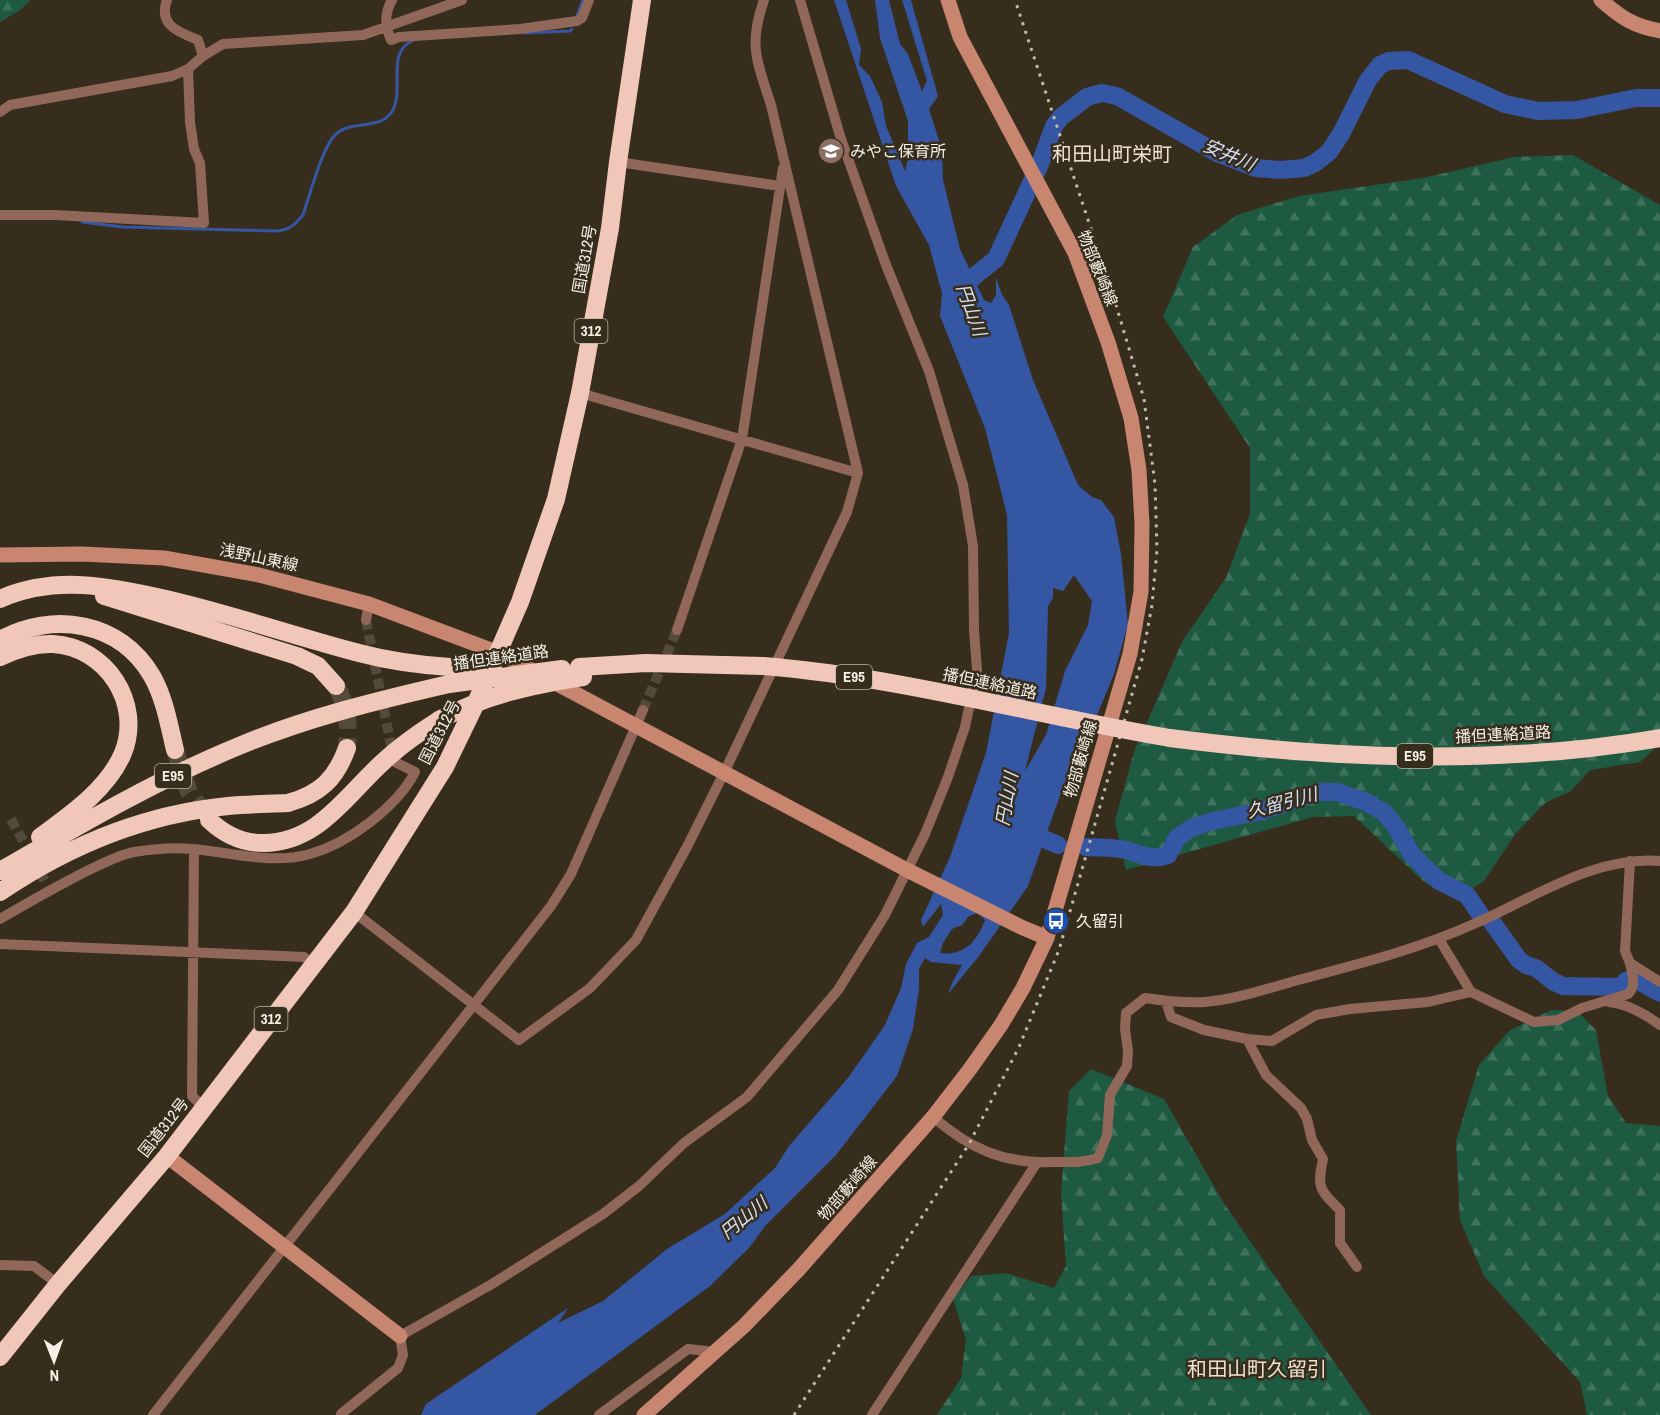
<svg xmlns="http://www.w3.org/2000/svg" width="1660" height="1415" font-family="'Archivo Narrow','Noto Sans JP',sans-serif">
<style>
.forest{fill:url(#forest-firs)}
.water{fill:#3557a3;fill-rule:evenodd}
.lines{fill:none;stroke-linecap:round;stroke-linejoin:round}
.stream{stroke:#3557a3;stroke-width:3}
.river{stroke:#3557a3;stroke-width:18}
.street-tunnel{stroke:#544a3b;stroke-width:10;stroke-dasharray:10 5;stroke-linecap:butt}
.highway-tunnel{stroke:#544a3b;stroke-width:18;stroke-dasharray:18 9;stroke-linecap:butt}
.street{stroke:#916759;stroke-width:10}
.secondary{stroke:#c88670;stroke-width:15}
.highway{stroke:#f1c7b9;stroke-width:18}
.rail{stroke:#c1baaf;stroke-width:3;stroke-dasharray:3 6;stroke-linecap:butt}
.highway-bridge{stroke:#f1c7b9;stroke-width:18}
.labels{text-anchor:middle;stroke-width:5;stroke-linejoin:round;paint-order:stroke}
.shield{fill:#372d1d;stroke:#bdb6aa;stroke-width:1.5}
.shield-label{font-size:15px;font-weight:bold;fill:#f6f0e6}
.poi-label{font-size:16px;fill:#f6f0e6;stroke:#372d1d;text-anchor:start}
.street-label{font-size:16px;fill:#f6f0e6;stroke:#372d1d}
.water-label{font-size:18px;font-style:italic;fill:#d6e1f7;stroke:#372d1d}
.quarter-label{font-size:20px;fill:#efe3ce;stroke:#372d1d}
</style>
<defs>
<pattern id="forest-firs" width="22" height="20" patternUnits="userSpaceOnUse" patternTransform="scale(1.5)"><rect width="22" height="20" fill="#1e5a41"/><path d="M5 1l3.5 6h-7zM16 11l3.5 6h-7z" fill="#3f725c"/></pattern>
</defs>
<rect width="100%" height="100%" fill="#372d1d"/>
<!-- forest -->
<path class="forest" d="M 0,0 L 31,0 L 20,10 L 0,22 Z
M 1573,155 L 1660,205 L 1660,743 L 1640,762 L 1590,770 L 1571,791 L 1545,803 L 1516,833 L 1484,881 L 1457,898 L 1425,883 L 1354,816 L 1313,817 L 1126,870 L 1115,821 L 1134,752 L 1183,640 L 1226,578 L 1250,514 L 1250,448 L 1163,317 L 1193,247 L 1237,215 L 1299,196 L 1423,178 L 1514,157 Z
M 1551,1010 L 1577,1011 L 1596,1030 L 1608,1096 L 1626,1123 L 1660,1126 L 1660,1415 L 1587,1415 L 1580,1382 L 1484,1276 L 1460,1220 L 1456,1141 L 1479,1065 L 1509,1031 Z
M 1091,1069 L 1164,1099 L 1223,1202 L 1371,1415 L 937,1415 L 961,1378 L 966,1340 L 953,1299 L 971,1276 L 1006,1273 L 1054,1288 L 1066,1266 L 1061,1193 L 1069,1091 Z"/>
<!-- water -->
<path class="water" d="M 834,0 L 846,0 L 861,49 L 859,65 L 870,76 L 882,102 L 886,126 L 905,171 L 908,159 L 908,121 L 880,38 L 875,0 L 889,0 L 900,44 L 908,54 L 922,91 L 927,81 L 902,0 L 911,0 L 938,96 L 929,109 L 942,150 L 943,180 L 960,249 L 984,300 L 991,303 L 996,295 L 996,278 L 1002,295 L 1009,305 L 1033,380 L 1078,485 L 1092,497 L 1101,500 L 1114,517 L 1121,554 L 1128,624 L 1114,674 L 1085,744 L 1072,762 L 1028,886 L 979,956 L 948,994 L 953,981 L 962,965 L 931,962 L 925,958 L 919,969 L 919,989 L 913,1029 L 897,1076 L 836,1155 L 765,1226 L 750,1247 L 710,1286 L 535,1415 L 421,1415 L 426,1404 L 568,1308 L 558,1323 L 603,1301 L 667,1249 L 725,1214 L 775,1168 L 789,1146 L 848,1078 L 885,1025 L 901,988 L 906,964 L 917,943 L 929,937 L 943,915 L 941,904 L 923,927 L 921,920 L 950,857 L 986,753 L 1009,633 L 1007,515 L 985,428 L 940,316 L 942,293 L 929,245 L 896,186 ZM 1074,575 L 1092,601 L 1088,625 L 1065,671 L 1046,735 L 1025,771 L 1046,688 L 1048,606 L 1053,598 L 1053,588 L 1063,591 ZM 977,913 L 985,920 C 977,941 965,956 940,953 L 943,943 L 952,929 L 962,925 L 969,916 Z"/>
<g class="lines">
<!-- stream -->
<path class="stream" d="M 577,16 L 583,0
M 525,33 L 570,31 L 572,29
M 82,222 L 123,227 L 278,231 C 290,229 295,225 303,215 C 309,197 323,145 336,134 C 351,120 379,130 391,113 C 406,92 385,53 412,41"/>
<!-- river -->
<path class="river" d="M 961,287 L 996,259 L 1040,164 L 1054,126 L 1061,117 L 1087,97 L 1102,93 L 1117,96 L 1217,153 L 1256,168 L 1280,170 L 1304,168 L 1315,163 L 1329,152 L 1341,134 L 1368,80 L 1380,65 L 1389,61 L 1408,60 L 1505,104 L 1538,111 L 1577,110 L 1636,98 L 1660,98
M 1023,830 L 1058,845
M 1086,847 C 1099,848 1113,847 1126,850 C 1141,854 1152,861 1168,855 L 1177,838 L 1191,828 L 1213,821 L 1262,811 L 1319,792 L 1337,792 L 1366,802 L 1385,813 L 1396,827 L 1412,855 L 1439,881 L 1467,895 L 1480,914
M 1492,922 L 1519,960 L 1526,965 L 1536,968 L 1554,982 L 1563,986 L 1621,987 L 1626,981 L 1633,978 L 1660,993"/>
<!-- street-tunnel -->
<path class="street-tunnel" d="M 366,620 L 393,755
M 643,710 L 677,630
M 11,819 L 47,885"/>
<!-- highway-tunnel -->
<path class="highway-tunnel" d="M 336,686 C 348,706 349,726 347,748
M 175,750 L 189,792 L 209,820"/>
<!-- street -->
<path class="street" d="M 167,0 C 158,25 178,32 198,40 L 203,56
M 392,0 C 384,14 385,26 391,40 L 399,37 L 520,29 L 577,21 L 582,18 L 589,0
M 0,112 L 10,105 L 172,76 L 188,69 L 203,56 L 223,44 L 363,35 L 462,0
M 618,162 L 780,186
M 0,215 L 55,215 L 204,223 L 200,163 L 194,149 L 190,122 L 188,69
M 580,393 L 858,473
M 366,620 L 369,604
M 677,630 L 742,439 L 783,168
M 194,849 L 192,1096 L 203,1107
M 1630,861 L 1625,951 L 1630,963 L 1660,982
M 354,912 L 519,1040 L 590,988 L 636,940 L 688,845 L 724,773 L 847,512 L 858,473 L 771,105 C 757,61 748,46 764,0
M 0,919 C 29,902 57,886 87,871 C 102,864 118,855 134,852 C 153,849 173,847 192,849 C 230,852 272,865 310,854 C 331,848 352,836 369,823 C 387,809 405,792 415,772 L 395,762
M 1439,939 L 1471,992
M 0,944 L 304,957 L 314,964
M 1166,1002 L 1171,1017 L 1204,1030 L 1247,1039 L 1272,1041 L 1316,1015 L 1350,1009 L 1428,1002 L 1471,992 L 1534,1022 L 1558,1020 L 1582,1008 L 1628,994 C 1637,986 1632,974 1630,963
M 1609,1002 C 1628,1004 1645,1014 1660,1025
M 1247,1039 L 1266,1075 L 1301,1108 L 1307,1119 L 1312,1140 L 1323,1159 C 1317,1187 1319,1190 1340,1210 L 1340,1243 L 1357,1267
M 933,1117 C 969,1148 1003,1164 1052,1162 C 1068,1162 1083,1163 1098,1158 L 1107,1135 L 1110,1095 L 1127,1066 L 1128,1050 L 1125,1029 L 1126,1013 L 1145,998 C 1165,1001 1185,1003 1205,1002 C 1233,1000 1270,988 1298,980 C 1358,964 1419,949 1476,923 C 1535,897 1594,856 1660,861
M 0,1265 L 34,1266 L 58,1284
M 341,1414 L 398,1368 L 403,1355 L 400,1336 L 492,1284 L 603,1214 L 639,1186 L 684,1143 L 747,1097 L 838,990 L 885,915 L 925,834 L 948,777 L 965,727 L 977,670 L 974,630 L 973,546 L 963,485 L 929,371 L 886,265 L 841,139 L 800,0
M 153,1415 L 551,906 L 571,874 L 643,710
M 599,1415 L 688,1349 L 715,1352
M 872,1415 L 1036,1164"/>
<!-- secondary -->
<path class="secondary" d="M 1601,0 C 1621,18 1634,26 1660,31
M 0,555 L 82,554 L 164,558 L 259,575 L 369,604 L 499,653 L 907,870 L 1021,927 L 1047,938
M 167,1156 L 400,1336
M 644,1415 L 744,1326 L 799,1269 L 933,1117 L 970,1069 L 1001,1025 L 1023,988 L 1047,938 L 1130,654 L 1141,592 L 1142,524 L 1139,470 L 1131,418 L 1108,342 L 1075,253 L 960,37 L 948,0"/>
<!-- highway -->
<path class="highway" d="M 104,596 L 297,656 L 318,666 L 336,686
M 0,599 C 54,575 110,586 166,599 C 231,614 294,636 359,653 C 389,661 419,665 450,667
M 0,640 C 53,611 120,621 152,676 C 165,699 169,725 175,750
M 0,657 C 17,649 34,643 53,644 C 106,647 143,703 123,753 C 108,789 70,815 40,837
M 579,667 L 646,663 L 763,666
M 1170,738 C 1332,759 1498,766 1660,738
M 209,820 C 224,834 241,843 262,843 C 318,844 347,794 384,761 C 401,745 420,732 439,720
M 0,871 C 78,826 156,780 239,746 C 306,718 379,700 449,684
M 0,892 C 68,846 146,814 228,806 C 248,804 268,804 288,803 C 320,794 336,779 347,748
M 0,1357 L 58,1284 L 167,1156 L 354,912 L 445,767 L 475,705 L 520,602 L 556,499 L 580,393 L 610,228 L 618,162 L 642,0"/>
<!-- rail -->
<path class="rail" d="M 794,1415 L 969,1144 L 1019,1047 L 1059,950 L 1142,659 L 1152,605 L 1157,550 L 1155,484 L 1144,399 L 1113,295 L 1015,0"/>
<!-- highway-bridge -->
<path class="highway-bridge" d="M 763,666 C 901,677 1034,715 1170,738
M 450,667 L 493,667
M 449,684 L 562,669
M 439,720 C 485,695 532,685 583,677"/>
</g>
<!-- icons -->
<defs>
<g id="school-disc" transform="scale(1.35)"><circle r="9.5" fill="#8d6e63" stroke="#372d1d"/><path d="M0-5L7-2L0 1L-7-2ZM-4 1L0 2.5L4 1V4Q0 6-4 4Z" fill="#fff"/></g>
<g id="bus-disc" transform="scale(1.35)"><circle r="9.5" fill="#1a4fb4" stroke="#372d1d"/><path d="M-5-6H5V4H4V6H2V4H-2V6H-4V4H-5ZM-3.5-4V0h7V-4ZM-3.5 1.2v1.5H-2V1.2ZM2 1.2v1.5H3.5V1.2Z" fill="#fff"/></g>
</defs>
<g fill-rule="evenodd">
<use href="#school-disc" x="831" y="151"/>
<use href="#bus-disc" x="1056" y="921"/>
</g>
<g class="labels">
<!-- shield labels -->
<g class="shield">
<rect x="574.5" y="319" width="33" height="24" rx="4.5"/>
<rect x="836" y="665" width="36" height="24" rx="4.5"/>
<rect x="1397" y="744" width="36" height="24" rx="4.5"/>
<rect x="155" y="764" width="36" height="24" rx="4.5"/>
<rect x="254.5" y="1007" width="33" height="24" rx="4.5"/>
</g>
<g class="shield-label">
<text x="591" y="336">312</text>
<text x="854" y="682">E95</text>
<text x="1415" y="761">E95</text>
<text x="173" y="781">E95</text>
<text x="271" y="1024">312</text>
</g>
<!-- poi labels -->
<g class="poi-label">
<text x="850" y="157">みやこ保育所</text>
<text x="1076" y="927">久留引</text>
</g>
<!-- street labels -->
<g class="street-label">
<text transform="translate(584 259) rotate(-80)" y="6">国道312号</text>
<text transform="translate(1098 268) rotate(68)" y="6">物部藪崎線</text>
<text transform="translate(259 557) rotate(12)" y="6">浅野山東線</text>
<text transform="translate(501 657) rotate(-8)" y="6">播但連絡道路</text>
<text transform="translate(990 683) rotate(12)" y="6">播但連絡道路</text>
<text transform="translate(439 732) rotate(-63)" y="6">国道312号</text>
<text transform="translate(1503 734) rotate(-3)" y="6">播但連絡道路</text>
<text transform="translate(1080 759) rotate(-74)" y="6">物部藪崎線</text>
<text transform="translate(163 1127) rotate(-52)" y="6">国道312号</text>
<text transform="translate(847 1188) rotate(-49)" y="6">物部藪崎線</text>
</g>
<!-- water labels -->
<g class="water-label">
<text transform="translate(1229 155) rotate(23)" y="6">安井川</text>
<text transform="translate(971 310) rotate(70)" y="6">円山川</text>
<text transform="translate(1007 799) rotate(-80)" y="6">円山川</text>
<text transform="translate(1282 803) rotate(-15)" y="6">久留引川</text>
<text transform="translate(744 1218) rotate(-39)" y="6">円山川</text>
</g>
<!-- quarter labels -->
<g class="quarter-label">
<text x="1112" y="161">和田山町栄町</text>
<text x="1257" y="1376">和田山町久留引</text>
</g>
</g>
<!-- north arrow -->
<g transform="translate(54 1361) rotate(179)" stroke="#372d1d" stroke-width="4.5" paint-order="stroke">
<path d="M0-4.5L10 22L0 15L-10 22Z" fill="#f6f0e6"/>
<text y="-9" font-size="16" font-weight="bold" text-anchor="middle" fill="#f6f0e6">N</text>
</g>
</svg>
